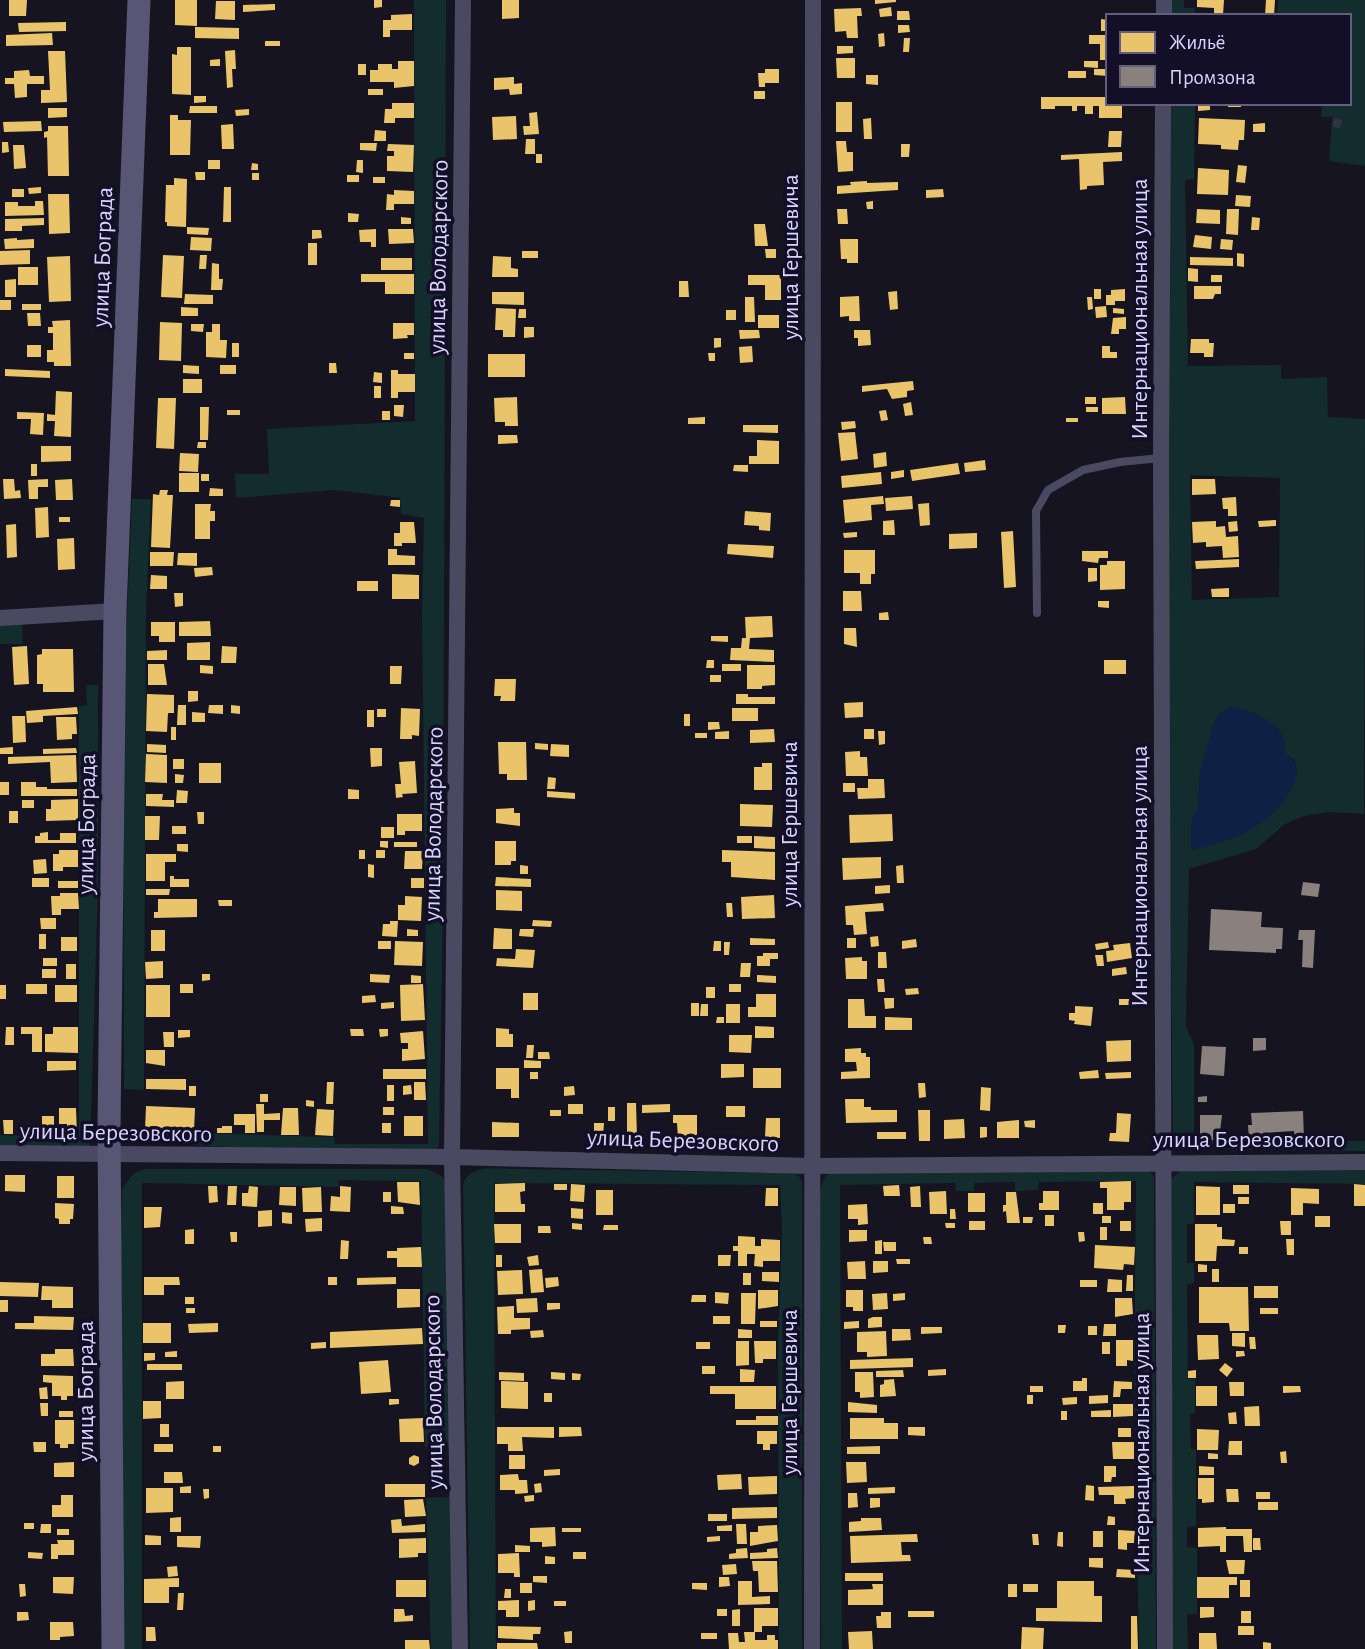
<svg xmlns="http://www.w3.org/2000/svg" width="1365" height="1649" font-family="'Alegreya Sans',sans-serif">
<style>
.green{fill:#132c2d;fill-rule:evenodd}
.water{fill:#0d2144}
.homes{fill:#e9c46a}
.industry{fill:#8a817c}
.building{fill:#343243}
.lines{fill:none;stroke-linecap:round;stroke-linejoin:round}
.lane{stroke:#4a4962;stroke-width:8}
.street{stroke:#4a4962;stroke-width:16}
.secondary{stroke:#575674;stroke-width:23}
.labels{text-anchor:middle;stroke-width:7;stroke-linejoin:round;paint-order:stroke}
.street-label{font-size:24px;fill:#d9d4ff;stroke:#130f26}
</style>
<rect width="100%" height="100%" fill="#161421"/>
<!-- green -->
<path class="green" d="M 414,0 L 446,0 L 443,914 L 439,1145 L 436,1151 L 334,1153 L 192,1145 L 191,1133 L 334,1137 L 335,1144 L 428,1144 L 422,612 L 424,518 L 401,514 L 400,498 L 336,490 L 236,498 L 235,474 L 269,474 L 267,429 L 415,421 Z
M 1165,0 L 1184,0 L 1184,8 L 1195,8 L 1195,16 L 1165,16 Z
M 1278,0 L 1365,0 L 1365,166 L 1329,161 L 1332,117 L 1321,117 L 1322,103 L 1349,103 L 1349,16 L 1277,16 Z
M 1162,103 L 1195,103 L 1194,179 L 1185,180 L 1188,366 L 1281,365 L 1281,379 L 1327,377 L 1328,417 L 1365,419 L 1364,814 L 1329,812 L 1304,816 L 1285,824 L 1256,849 L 1189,869 L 1186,1026 L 1194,1045 L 1194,1140 L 1365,1141 L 1365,1151 L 1173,1149 ZM 1190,475 L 1280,478 L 1279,597 L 1192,600 ZM 1284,739 L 1285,754 L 1296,761 L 1192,850 L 1191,823 L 1198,808 L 1200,772 L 1207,752 Z
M 132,499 L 151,499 L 146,611 L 144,1090 L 124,1089 L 123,708 Z
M 22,623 L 23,644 L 0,644 L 0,624 Z
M 86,685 L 98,685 L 98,888 L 90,1149 L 0,1146 L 0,1135 L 79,1138 L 79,706 L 87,705 Z
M 145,1169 L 427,1169 L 443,1177 L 446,1187 L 452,1446 L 425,1447 L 421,1181 L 338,1180 L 339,1187 L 142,1183 L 142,1649 L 121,1649 L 119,1329 L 122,1189 L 134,1173 Z
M 517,1169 L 789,1173 L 796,1174 L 802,1180 L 802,1649 L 779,1649 L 778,1339 L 782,1233 L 780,1185 L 494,1183 L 496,1649 L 470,1649 L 463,1184 C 470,1163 499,1169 517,1169 Z
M 1140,1169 L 1148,1170 L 1154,1176 L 1156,1649 L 1139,1649 L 1134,1396 L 1136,1181 L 1039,1182 L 1038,1190 L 1015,1191 L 1015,1182 L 974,1183 L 974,1191 L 956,1191 L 955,1183 L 840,1185 L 842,1649 L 821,1649 L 820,1235 C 820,1219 816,1182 829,1173 L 1075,1172 Z
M 1183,1169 L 1365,1169 L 1365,1184 L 1194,1182 L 1194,1223 L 1187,1224 L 1187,1263 L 1194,1263 L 1194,1283 L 1187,1284 L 1188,1379 L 1195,1379 L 1195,1413 L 1190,1414 L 1191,1449 L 1196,1450 L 1196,1526 L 1187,1527 L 1187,1547 L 1197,1548 L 1197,1614 L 1187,1614 L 1188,1649 L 1172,1649 L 1173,1469 L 1169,1186 L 1171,1179 Z
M 453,1497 L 454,1649 L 431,1649 L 426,1498 Z"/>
<!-- water -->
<path class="water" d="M 1231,707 C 1247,708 1276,720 1283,737 C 1285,742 1284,749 1285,754 C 1297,762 1299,766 1295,780 C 1280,823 1233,842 1191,850 L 1191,823 L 1198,808 L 1200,772 L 1213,725 L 1219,713 Z"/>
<!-- homes -->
<path class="homes" d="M 9,0 L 27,0 L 26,16 L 9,16 Z
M 175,0 L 197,0 L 197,26 L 175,25 Z
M 374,0 L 382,0 L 382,7 L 374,8 Z
M 502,0 L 519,0 L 519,18 L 502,19 Z
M 875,0 L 896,0 L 896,2 L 875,4 Z
M 1197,0 L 1224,0 L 1223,15 L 1214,14 L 1214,8 L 1197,7 Z
M 1266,0 L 1275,0 L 1274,16 L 1265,16 Z
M 216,1 L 235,1 L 235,20 L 215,19 Z
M 275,4 L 275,10 L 243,12 L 243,5 Z
M 891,7 L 892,16 L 880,17 L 879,9 Z
M 861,8 L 862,16 L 857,16 L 858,38 L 847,38 L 846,31 L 835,32 L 834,9 Z
M 897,11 L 909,11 L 910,20 L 897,20 Z
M 412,14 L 412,30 L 390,30 L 390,37 L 383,37 L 383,20 L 391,20 L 391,15 Z
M 1101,19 L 1108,20 L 1108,31 L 1101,31 Z
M 66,22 L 66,31 L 19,32 L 18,23 Z
M 898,25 L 909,25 L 910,32 L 898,33 Z
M 195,27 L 239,28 L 239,39 L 195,38 Z
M 52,33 L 53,45 L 6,46 L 6,35 Z
M 884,33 L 885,46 L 879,47 L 878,34 Z
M 1089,35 L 1108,35 L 1108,60 L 1100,60 L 1100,44 L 1089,44 Z
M 904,38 L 910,38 L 909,52 L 903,52 Z
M 265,41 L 280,41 L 280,46 L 265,46 Z
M 837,46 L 853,46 L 853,53 L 837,54 Z
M 177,47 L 191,47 L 191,95 L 172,94 L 172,54 L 177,55 Z
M 235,50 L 236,69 L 232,69 L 233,87 L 227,88 L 225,51 Z
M 48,51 L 65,51 L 67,102 L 41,103 L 41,90 L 50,90 Z
M 836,58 L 855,58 L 855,78 L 837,78 Z
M 220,59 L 220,66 L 210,66 L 210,60 Z
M 398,61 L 414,61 L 414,86 L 394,88 L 394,82 L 370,82 L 370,70 L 378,70 L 378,64 L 392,64 L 392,69 L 398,69 Z
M 1084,61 L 1098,61 L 1098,68 L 1084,67 Z
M 358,64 L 366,64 L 366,75 L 358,75 Z
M 765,69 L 779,69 L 779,83 L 765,83 L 765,87 L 759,87 L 758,73 L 765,73 Z
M 1094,69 L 1108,69 L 1108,76 L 1094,75 Z
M 29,70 L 30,76 L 44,76 L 44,84 L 27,84 L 27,97 L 15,98 L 14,84 L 5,84 L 5,78 L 14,78 L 14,71 Z
M 1068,71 L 1086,71 L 1086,78 L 1068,78 Z
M 866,75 L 878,75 L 878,85 L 866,84 Z
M 514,77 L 514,84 L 522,83 L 522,94 L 510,95 L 509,89 L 494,90 L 494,78 Z
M 368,89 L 383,89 L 383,95 L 368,95 Z
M 754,91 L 765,91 L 765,99 L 754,99 Z
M 194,96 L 206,96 L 206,102 L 194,103 Z
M 1041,97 L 1108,97 L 1108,103 L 1122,103 L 1122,118 L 1099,118 L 1099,106 L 1093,106 L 1093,114 L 1085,114 L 1085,106 L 1077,106 L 1077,111 L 1072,111 L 1072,106 L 1055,106 L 1055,109 L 1041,109 Z
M 836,102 L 852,102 L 852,132 L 836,132 Z
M 392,103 L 414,103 L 414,118 L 395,118 L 395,123 L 384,123 L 385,109 L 392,109 Z
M 1198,103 L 1210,103 L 1210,110 L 1198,111 Z
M 1228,103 L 1241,103 L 1241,107 L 1228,107 Z
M 190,106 L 217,106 L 217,113 L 189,113 Z
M 48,108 L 67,108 L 67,117 L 48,118 Z
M 249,109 L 249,115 L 236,116 L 235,110 Z
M 537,112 L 539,134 L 524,135 L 523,126 L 530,126 L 529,113 Z
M 170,115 L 178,115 L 178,120 L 191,120 L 190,155 L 170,155 Z
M 516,116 L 517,139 L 493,140 L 492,117 Z
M 871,118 L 872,139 L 864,139 L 863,119 Z
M 1199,118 L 1245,120 L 1244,140 L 1239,140 L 1238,150 L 1221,149 L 1221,145 L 1198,144 Z
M 41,121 L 42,131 L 4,132 L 3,122 Z
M 1265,123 L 1265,132 L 1253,132 L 1253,124 Z
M 233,124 L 234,149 L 222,149 L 221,125 Z
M 48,126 L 68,126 L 69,176 L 48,176 L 47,137 L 44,138 L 44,132 L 48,131 Z
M 375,130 L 386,131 L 386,141 L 374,141 Z
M 1109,131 L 1122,131 L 1121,147 L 1108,147 Z
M 526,139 L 535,139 L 535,154 L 525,154 Z
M 836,141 L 846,141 L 847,152 L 853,152 L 853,171 L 838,172 Z
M 2,142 L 8,142 L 9,152 L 2,153 Z
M 360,143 L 377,143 L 376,151 L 360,150 Z
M 388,144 L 414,145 L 413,172 L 387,171 L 387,156 L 394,156 L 394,151 L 387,151 Z
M 901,144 L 910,144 L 909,157 L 901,157 Z
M 13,145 L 24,145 L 26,168 L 14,169 Z
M 1122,152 L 1122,161 L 1103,162 L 1104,185 L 1087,186 L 1087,189 L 1080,190 L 1079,159 L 1061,160 L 1061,155 Z
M 536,154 L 542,154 L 542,163 L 536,163 Z
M 208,160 L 220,160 L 220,169 L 208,169 Z
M 357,160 L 363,160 L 363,173 L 356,172 Z
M 252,163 L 258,164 L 258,170 L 251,170 Z
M 1238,165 L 1247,166 L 1245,183 L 1236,182 Z
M 1198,168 L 1229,170 L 1228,195 L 1197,194 Z
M 195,172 L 205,172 L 205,180 L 196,180 Z
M 252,173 L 259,173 L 259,180 L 252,180 Z
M 347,175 L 359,175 L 359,182 L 347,182 Z
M 373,177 L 385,177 L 385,183 L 373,183 Z
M 174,178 L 187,179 L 186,227 L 167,226 L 167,222 L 165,222 L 166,185 L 174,185 Z
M 867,181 L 867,183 L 898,182 L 898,190 L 837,194 L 837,186 L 851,185 L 850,182 Z
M 41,187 L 41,193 L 29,194 L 28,188 Z
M 224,187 L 231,187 L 231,222 L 223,222 Z
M 12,189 L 24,189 L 24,197 L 12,197 Z
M 943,189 L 944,197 L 926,198 L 926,190 Z
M 394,190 L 414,191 L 414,204 L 394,204 L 394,210 L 386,210 L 387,194 L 394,195 Z
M 48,194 L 69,194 L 70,233 L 49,234 Z
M 1236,195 L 1251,196 L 1250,207 L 1235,206 Z
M 35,201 L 43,201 L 44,215 L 5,216 L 5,202 L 18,202 L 18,206 L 35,206 Z
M 873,201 L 873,209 L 867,209 L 866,202 Z
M 837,209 L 847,209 L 848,224 L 838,224 Z
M 1197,209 L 1220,210 L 1220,224 L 1196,223 Z
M 1227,209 L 1239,209 L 1238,235 L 1226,234 Z
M 348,213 L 359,214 L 358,222 L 348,222 Z
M 401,217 L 411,218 L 411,224 L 401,224 Z
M 1252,217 L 1260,218 L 1259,230 L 1251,230 Z
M 44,218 L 44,225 L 22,226 L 22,231 L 5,231 L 5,219 Z
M 754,224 L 765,224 L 768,246 L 755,246 Z
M 187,227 L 209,228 L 208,235 L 187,234 Z
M 376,229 L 376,247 L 371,247 L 371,242 L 360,242 L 359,230 Z
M 388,229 L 413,229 L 414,243 L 389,244 Z
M 312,230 L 321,230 L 322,238 L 312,239 Z
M 1195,235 L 1212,237 L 1211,249 L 1193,247 Z
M 191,237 L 212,238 L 211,251 L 190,250 Z
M 17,238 L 17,240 L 34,239 L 34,248 L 5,249 L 4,239 Z
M 840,239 L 858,239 L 858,263 L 847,263 L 847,259 L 841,259 Z
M 1221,239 L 1233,240 L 1232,250 L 1220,249 Z
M 308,243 L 317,243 L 317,265 L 308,265 Z
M 765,249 L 776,249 L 776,258 L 766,258 Z
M 30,250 L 30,264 L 0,265 L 0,251 Z
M 522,251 L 538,251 L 538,258 L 522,258 Z
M 1237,253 L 1244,254 L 1244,267 L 1237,266 Z
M 163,255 L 184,256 L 182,298 L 161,297 Z
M 200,255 L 207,255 L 206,269 L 199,269 Z
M 70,256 L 71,301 L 49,302 L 47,257 Z
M 493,256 L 511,257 L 511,268 L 518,269 L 518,277 L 492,277 Z
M 1190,257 L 1233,258 L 1233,266 L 1190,265 Z
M 381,258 L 412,258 L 412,270 L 381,270 Z
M 212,263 L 219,264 L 219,279 L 223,279 L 222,290 L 211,290 Z
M 18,267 L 38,267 L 38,285 L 18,285 Z
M 1188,268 L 1198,269 L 1198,282 L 1188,281 Z
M 361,274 L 414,274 L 414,294 L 385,294 L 385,282 L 361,282 Z
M 748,275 L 781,275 L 781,300 L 765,300 L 765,285 L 748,285 Z
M 1211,275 L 1222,275 L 1222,282 L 1211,282 Z
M 16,279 L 16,297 L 5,297 L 5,280 Z
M 679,281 L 688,281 L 689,297 L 679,297 Z
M 1194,286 L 1221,286 L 1221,294 L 1215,294 L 1213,299 L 1194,299 Z
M 1094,289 L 1101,289 L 1101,299 L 1094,299 Z
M 1125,289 L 1125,301 L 1115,301 L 1115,305 L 1106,305 L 1106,295 L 1111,295 L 1111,290 Z
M 897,291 L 898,309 L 890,310 L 888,292 Z
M 492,292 L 524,292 L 524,305 L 492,304 Z
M 185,294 L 213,295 L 213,304 L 184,304 Z
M 859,296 L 860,321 L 849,321 L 849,316 L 840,317 L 840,297 Z
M 745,297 L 754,297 L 755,322 L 745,322 Z
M 1087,297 L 1092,297 L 1093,309 L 1088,310 Z
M 0,300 L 11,300 L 11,310 L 0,310 Z
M 22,304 L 41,304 L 41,310 L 22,310 Z
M 1106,306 L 1107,317 L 1096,318 L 1095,307 Z
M 181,307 L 198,308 L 198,316 L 181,316 Z
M 496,308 L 516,309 L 515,337 L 503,337 L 503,330 L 495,330 Z
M 1113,308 L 1124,309 L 1124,314 L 1113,313 Z
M 519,309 L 526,309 L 526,318 L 518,318 Z
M 726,310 L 736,310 L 736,320 L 726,320 Z
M 27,313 L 40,313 L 41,326 L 28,326 Z
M 758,315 L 779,315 L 779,328 L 758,328 Z
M 1126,317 L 1126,329 L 1119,329 L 1119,334 L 1111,334 L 1113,318 Z
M 70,320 L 71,366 L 54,366 L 54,362 L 47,362 L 47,350 L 53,350 L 53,333 L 48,333 L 48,327 L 53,327 L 52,321 Z
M 160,322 L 182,323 L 181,361 L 159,360 Z
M 393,323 L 414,323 L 414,335 L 407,335 L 408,338 L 393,339 Z
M 191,324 L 204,324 L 203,332 L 191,331 Z
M 212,324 L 220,324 L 220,340 L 227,340 L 226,358 L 206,357 L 206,332 L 212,332 Z
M 524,327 L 534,327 L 534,337 L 524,338 Z
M 739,330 L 759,330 L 760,338 L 740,339 Z
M 854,330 L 870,330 L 871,345 L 858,346 L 858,338 L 854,338 Z
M 714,338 L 721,338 L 721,347 L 714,348 Z
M 1191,339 L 1209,339 L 1209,343 L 1214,343 L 1213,357 L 1204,357 L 1204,353 L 1190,353 Z
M 232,343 L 239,343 L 239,357 L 232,357 Z
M 27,345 L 41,345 L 41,357 L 27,357 Z
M 752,346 L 753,362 L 740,363 L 739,347 Z
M 1102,346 L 1110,346 L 1110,352 L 1117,352 L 1117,358 L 1102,358 Z
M 404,353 L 414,353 L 414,359 L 404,359 Z
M 708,353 L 715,353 L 715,361 L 709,361 Z
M 488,354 L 525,354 L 525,377 L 488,377 Z
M 329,363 L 336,363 L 337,373 L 329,373 Z
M 183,365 L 199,366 L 199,374 L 183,373 Z
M 220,365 L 236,365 L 236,374 L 220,374 Z
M 5,369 L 50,371 L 50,378 L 5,376 Z
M 391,370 L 398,370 L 398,374 L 415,374 L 415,392 L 398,392 L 398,398 L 391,398 Z
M 374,372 L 382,373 L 382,383 L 373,382 Z
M 183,379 L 202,379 L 202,393 L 183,393 Z
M 913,381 L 914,390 L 907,391 L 907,397 L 892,399 L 887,389 L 862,392 L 862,386 Z
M 374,386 L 381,386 L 381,398 L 374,398 Z
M 56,391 L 72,392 L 71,437 L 54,436 L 55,421 L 47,421 L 47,414 L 55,415 Z
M 517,397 L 518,426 L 505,426 L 505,422 L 495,422 L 494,398 Z
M 1085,397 L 1096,397 L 1096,404 L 1085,404 Z
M 1125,397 L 1126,414 L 1102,414 L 1102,398 Z
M 158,398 L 176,398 L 174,449 L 156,448 Z
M 911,402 L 913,415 L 905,416 L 903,404 Z
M 394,405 L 404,405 L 403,417 L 394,416 Z
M 200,407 L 209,407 L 208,440 L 200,440 Z
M 1086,407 L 1098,407 L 1098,412 L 1086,412 Z
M 227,410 L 240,410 L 240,415 L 227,415 Z
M 886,410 L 888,420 L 881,421 L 879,411 Z
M 382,411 L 390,411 L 390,420 L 382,420 Z
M 17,412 L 44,413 L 43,435 L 30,434 L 31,419 L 17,419 Z
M 705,417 L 705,424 L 688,424 L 688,418 Z
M 1066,418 L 1078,418 L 1078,422 L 1066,422 Z
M 855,421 L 856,428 L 842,430 L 841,422 Z
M 743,425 L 778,425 L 778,433 L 743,432 Z
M 855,432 L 858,459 L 841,461 L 838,433 Z
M 498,435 L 517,435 L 518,443 L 498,444 Z
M 757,440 L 779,441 L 779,464 L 749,464 L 749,456 L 757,456 Z
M 198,442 L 206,442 L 206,448 L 197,448 Z
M 41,446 L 71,446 L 71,461 L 41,462 Z
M 886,452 L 887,466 L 874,468 L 873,454 Z
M 180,453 L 199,454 L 198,472 L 179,471 Z
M 985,460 L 986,470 L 965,472 L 964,463 Z
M 958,463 L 960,474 L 912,481 L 910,470 Z
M 31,464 L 37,464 L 37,476 L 31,476 Z
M 734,465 L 748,465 L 748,472 L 733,471 Z
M 904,470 L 904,477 L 891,479 L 891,472 Z
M 881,472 L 882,484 L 842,488 L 841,476 Z
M 179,473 L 199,473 L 199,492 L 179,492 Z
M 201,474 L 209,474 L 209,481 L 201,481 Z
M 3,479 L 14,479 L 15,491 L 20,490 L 21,498 L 4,499 Z
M 48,479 L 48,487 L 38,487 L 38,499 L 29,499 L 28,480 Z
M 72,479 L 73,500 L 56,500 L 55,480 Z
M 1192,479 L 1215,479 L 1216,494 L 1192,495 Z
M 210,488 L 223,489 L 223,496 L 209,496 Z
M 160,490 L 168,490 L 167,495 L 173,495 L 170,548 L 151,547 L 153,494 L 159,495 Z
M 883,496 L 884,504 L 871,505 L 872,520 L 845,523 L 843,500 Z
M 912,496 L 913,509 L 886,511 L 885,498 Z
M 1236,497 L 1237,516 L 1228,516 L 1228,509 L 1223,509 L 1222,498 Z
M 391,500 L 400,500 L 400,507 L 390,506 Z
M 929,503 L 930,525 L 920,526 L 918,504 Z
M 195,504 L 211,504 L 210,511 L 215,511 L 215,521 L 210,521 L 210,539 L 195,539 Z
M 48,507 L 49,537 L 36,538 L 35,508 Z
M 745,511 L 771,513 L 770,531 L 759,530 L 759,526 L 744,525 Z
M 59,517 L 70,517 L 70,522 L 59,522 Z
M 894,520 L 895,535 L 883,535 L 883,521 Z
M 1276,520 L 1276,526 L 1259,527 L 1258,521 Z
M 1216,521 L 1216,527 L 1225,526 L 1226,537 L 1238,536 L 1239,557 L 1223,558 L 1222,546 L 1206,547 L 1206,542 L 1193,543 L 1192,522 Z
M 1237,521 L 1238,531 L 1229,532 L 1228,522 Z
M 400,522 L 414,522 L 416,543 L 402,543 L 402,546 L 394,546 L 394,533 L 400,533 Z
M 16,524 L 17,557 L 7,558 L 6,525 Z
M 1013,531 L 1016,587 L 1004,588 L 1001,532 Z
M 857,532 L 857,537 L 844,538 L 843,533 Z
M 977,533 L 977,548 L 949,549 L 949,534 Z
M 74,538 L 75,569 L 58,570 L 57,539 Z
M 728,544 L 774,546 L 773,558 L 727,554 Z
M 388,549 L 397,549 L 397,555 L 415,556 L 415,565 L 388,565 Z
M 844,550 L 875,550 L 875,574 L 871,574 L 871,584 L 860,584 L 860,573 L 844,573 Z
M 1082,551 L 1108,551 L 1108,558 L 1099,558 L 1098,563 L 1082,561 Z
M 150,552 L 174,552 L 173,566 L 150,566 Z
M 178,553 L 197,553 L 197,566 L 177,565 Z
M 1239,559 L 1239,567 L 1196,569 L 1195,561 Z
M 1107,561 L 1125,561 L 1125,589 L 1100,590 L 1100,565 L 1107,565 Z
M 212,567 L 213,575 L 195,577 L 194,568 Z
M 1088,568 L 1097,568 L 1097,581 L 1088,582 Z
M 392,574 L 419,575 L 419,599 L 392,599 Z
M 151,575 L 167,576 L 167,589 L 150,589 Z
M 357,581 L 378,581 L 378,591 L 357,591 Z
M 1229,588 L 1229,597 L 1212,597 L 1211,589 Z
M 843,591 L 861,591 L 862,611 L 843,611 Z
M 174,593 L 183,593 L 183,606 L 175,607 Z
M 1098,601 L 1109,601 L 1109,608 L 1098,607 Z
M 888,612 L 889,620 L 879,620 L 879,613 Z
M 772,616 L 773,637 L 750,638 L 749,649 L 774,650 L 774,662 L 730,660 L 731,648 L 741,648 L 742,638 L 746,638 L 745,617 Z
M 210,621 L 211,636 L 179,636 L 179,622 Z
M 151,622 L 175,622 L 175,642 L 159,642 L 159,636 L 151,636 Z
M 844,628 L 856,628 L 857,647 L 844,644 Z
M 711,636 L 728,636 L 728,642 L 711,641 Z
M 210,642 L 210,660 L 187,660 L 187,643 Z
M 27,646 L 29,684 L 14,685 L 12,647 Z
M 222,646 L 237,647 L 236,663 L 221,663 Z
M 42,649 L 73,649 L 74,692 L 43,692 L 43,684 L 37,684 L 37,655 L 42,654 Z
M 167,650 L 167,660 L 147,660 L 147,651 Z
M 707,660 L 714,660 L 714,668 L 706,668 Z
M 1104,660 L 1126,660 L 1126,674 L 1104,674 Z
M 148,664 L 164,664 L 167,685 L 148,685 Z
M 722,664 L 741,664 L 741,671 L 722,671 Z
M 200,665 L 213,666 L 213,674 L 200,673 Z
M 747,665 L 775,665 L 775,685 L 762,686 L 762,689 L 747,689 Z
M 390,666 L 402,666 L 401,684 L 390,684 Z
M 710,675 L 721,675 L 721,682 L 710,682 Z
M 495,679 L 516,679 L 515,701 L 500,701 L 501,696 L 494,696 Z
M 188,691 L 198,691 L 198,701 L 188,702 Z
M 147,694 L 174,695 L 174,713 L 168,713 L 167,732 L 146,731 Z
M 736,694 L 748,694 L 748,697 L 775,697 L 775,704 L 736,704 Z
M 863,702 L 863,717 L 845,718 L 844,703 Z
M 178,705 L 186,705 L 186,725 L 177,725 Z
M 209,705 L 223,705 L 223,714 L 208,713 Z
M 231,705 L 240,706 L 240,714 L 231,713 Z
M 77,707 L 78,714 L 43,716 L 43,722 L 27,723 L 26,711 Z
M 401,708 L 420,709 L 419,736 L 412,735 L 412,739 L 400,739 Z
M 732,708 L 758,708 L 758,721 L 732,721 Z
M 377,709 L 386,709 L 386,717 L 377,717 Z
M 367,710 L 374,710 L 374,727 L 367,727 Z
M 192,712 L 205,713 L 205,722 L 192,722 Z
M 684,714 L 690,714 L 690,726 L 684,726 Z
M 12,716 L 25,716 L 26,742 L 13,743 Z
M 56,717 L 76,717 L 77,734 L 72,734 L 72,739 L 57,740 Z
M 708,722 L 719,722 L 720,729 L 708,730 Z
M 171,727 L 176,727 L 176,740 L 171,740 Z
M 774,729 L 775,742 L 750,743 L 750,730 Z
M 864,729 L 874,729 L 874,739 L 864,739 Z
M 729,731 L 729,739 L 715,739 L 715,732 Z
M 878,731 L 885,731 L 885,744 L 879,745 Z
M 695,733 L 707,733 L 707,738 L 695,738 Z
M 498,742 L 526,742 L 527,780 L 507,780 L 507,774 L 499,774 Z
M 535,743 L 548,744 L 548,750 L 535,749 Z
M 147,744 L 166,745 L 166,753 L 147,752 Z
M 551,744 L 569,745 L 569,757 L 550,756 Z
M 13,747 L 13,754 L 0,754 L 0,748 Z
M 76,748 L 77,753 L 43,754 L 43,749 Z
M 370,748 L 382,748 L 382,766 L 371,767 Z
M 860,751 L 860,757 L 867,757 L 868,776 L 846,776 L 845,752 Z
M 146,754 L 167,755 L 167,783 L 145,782 Z
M 76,755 L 77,782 L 51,783 L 50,762 L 8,764 L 8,757 Z
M 173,759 L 184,759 L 184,769 L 173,769 Z
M 415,761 L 417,793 L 402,794 L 403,797 L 396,798 L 395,784 L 401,784 L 399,762 Z
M 199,763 L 221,763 L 221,783 L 199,783 Z
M 762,763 L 772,763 L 772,790 L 754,790 L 754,767 L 762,767 Z
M 175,774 L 184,775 L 183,783 L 175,783 Z
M 548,777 L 556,778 L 555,789 L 547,789 Z
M 868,779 L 884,779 L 885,798 L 858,799 L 857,788 L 868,788 Z
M 0,782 L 9,782 L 9,795 L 0,795 Z
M 21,782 L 36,782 L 36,787 L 47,787 L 47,789 L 77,789 L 77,796 L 21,796 Z
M 843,783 L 855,783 L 855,792 L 843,792 Z
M 348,789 L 359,790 L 359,799 L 348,799 Z
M 177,790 L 188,791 L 187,803 L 176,803 Z
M 547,791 L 575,793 L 575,799 L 547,797 Z
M 146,794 L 163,794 L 162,800 L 174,800 L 174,807 L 146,806 Z
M 78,799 L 78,820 L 46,821 L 46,809 L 51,809 L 51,800 Z
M 22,800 L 34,800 L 34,808 L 22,808 Z
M 740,804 L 773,805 L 772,827 L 740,826 Z
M 514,808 L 514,813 L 520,813 L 520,826 L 496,823 L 496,809 Z
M 9,811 L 18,811 L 18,823 L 9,823 Z
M 197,812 L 204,812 L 204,824 L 198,824 Z
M 397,814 L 422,814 L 422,831 L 405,831 L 405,835 L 397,835 Z
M 892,814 L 893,841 L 850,843 L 849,815 Z
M 145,816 L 160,816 L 159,840 L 145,840 Z
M 172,826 L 186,826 L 186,834 L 172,834 Z
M 381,827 L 394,827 L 394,838 L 381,838 Z
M 48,832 L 48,840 L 60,840 L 60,833 L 76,833 L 76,843 L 35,843 L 35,836 L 40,836 L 40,833 Z
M 737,836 L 752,836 L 752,843 L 737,843 Z
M 754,836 L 775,837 L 775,849 L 754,848 Z
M 380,841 L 388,841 L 388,848 L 380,847 Z
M 495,841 L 516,841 L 516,861 L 511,861 L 511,865 L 495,865 Z
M 394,842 L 417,842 L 417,847 L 394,847 Z
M 177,844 L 188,844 L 188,852 L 177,851 Z
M 59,850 L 78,850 L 78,867 L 63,867 L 63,871 L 53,871 L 53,854 L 59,854 Z
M 359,850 L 365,850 L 365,859 L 359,859 Z
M 376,850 L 385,850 L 385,858 L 376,858 Z
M 722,850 L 775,852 L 775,880 L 731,877 L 731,862 L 722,862 Z
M 405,851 L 423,851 L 422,869 L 404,869 Z
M 146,854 L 176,854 L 176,862 L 165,862 L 165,881 L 146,881 Z
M 881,857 L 881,878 L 843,880 L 842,858 Z
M 46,859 L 47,873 L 34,874 L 33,860 Z
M 368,864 L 374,865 L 374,878 L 368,877 Z
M 520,865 L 528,866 L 528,874 L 520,874 Z
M 903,865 L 904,883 L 897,883 L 896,866 Z
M 170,876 L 174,876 L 174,879 L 189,879 L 189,887 L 170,887 Z
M 496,877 L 531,879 L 531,887 L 495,886 Z
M 32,878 L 49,878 L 49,887 L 32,887 Z
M 411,878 L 424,878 L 424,888 L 411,888 Z
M 58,881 L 78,881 L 78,888 L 58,888 Z
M 890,885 L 890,893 L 875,894 L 875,886 Z
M 146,889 L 170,889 L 169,895 L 146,895 Z
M 496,890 L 522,891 L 522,911 L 496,910 Z
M 60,893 L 78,893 L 79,909 L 61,909 L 61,915 L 52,915 L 51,896 L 60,896 Z
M 774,895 L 775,918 L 742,919 L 741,897 Z
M 405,896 L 422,897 L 421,921 L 398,920 L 398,905 L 405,905 Z
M 158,899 L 197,899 L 197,917 L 154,918 L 154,912 L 158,912 Z
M 218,900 L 232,900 L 232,906 L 219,906 Z
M 726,903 L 732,903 L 733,917 L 727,917 Z
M 883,903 L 884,911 L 865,912 L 867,934 L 854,935 L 853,925 L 846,925 L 845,906 Z
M 40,918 L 56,918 L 56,929 L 41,929 Z
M 533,920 L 552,921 L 551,927 L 532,926 Z
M 390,921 L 398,921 L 397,937 L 382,936 L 383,924 L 390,924 Z
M 494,928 L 512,929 L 512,949 L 493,949 Z
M 407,929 L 418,930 L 418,936 L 407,936 Z
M 520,929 L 534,929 L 533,937 L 519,936 Z
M 151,930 L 165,930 L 165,951 L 151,951 Z
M 39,934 L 46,934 L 46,949 L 39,949 Z
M 878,936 L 879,946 L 871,947 L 870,937 Z
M 61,937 L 77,937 L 77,951 L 61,951 Z
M 750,938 L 775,939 L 775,945 L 750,945 Z
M 847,938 L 856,938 L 856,948 L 847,948 Z
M 916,939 L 917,947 L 902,949 L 902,941 Z
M 378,941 L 391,941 L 391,949 L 378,949 Z
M 395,941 L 423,942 L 422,966 L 394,965 Z
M 714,941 L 721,941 L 721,951 L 713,951 Z
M 724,942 L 730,942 L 729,955 L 724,955 Z
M 1108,942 L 1109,948 L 1096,950 L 1095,944 Z
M 1130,943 L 1132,958 L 1107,962 L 1106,951 L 1114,950 L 1113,945 Z
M 516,949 L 535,950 L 533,968 L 496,966 L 497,958 L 515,959 Z
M 878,952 L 886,952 L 887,968 L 878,968 Z
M 763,953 L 778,953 L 778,959 L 770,959 L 770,966 L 757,966 L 757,956 L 763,956 Z
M 1095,955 L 1103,955 L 1104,966 L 1097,966 Z
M 862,957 L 862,961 L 867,961 L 867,979 L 846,979 L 845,958 Z
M 43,958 L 57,958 L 57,966 L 43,966 Z
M 163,961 L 163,978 L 146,979 L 145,962 Z
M 741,963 L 751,963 L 750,977 L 740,977 Z
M 66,964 L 76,964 L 76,979 L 66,979 Z
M 1126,967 L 1127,974 L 1112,976 L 1112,969 Z
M 42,969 L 56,969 L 56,978 L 42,978 Z
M 202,974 L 210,974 L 210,980 L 202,981 Z
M 370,974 L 390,975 L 389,983 L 370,982 Z
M 411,975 L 421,976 L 421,983 L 411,983 Z
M 757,975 L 776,976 L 776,983 L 757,982 Z
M 877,979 L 884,979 L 885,992 L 878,992 Z
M 26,984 L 47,984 L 47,994 L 26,994 Z
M 180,984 L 193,984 L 193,993 L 180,993 Z
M 423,984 L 425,1020 L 401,1021 L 400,985 Z
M 729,984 L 741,984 L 741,992 L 729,992 Z
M 0,985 L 6,985 L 6,999 L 0,999 Z
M 55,985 L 77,985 L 77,1002 L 55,1002 Z
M 146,985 L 170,985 L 170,1017 L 146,1017 Z
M 706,987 L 715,987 L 715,998 L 706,998 Z
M 918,988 L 919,994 L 906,995 L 905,989 Z
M 523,993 L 538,993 L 538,1010 L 523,1010 Z
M 756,994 L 776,994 L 776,1017 L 748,1017 L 748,1007 L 756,1007 Z
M 375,995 L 376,1002 L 362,1003 L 362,996 Z
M 884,998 L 894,998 L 894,1008 L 885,1009 Z
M 848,999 L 864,999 L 865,1016 L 876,1016 L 876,1028 L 848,1028 Z
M 1119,999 L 1129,999 L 1129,1005 L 1119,1005 Z
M 394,1002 L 394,1008 L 381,1009 L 381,1003 Z
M 691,1003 L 699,1003 L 699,1016 L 691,1016 Z
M 701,1004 L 708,1004 L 708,1016 L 700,1016 Z
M 726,1004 L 740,1004 L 740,1023 L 726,1023 Z
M 1075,1006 L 1093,1007 L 1091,1026 L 1074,1024 L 1075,1021 L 1069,1020 L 1069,1013 L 1075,1013 Z
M 717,1017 L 724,1017 L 724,1023 L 716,1023 Z
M 885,1017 L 912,1018 L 912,1030 L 885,1030 Z
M 755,1026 L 774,1027 L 774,1038 L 755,1038 Z
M 6,1027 L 14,1027 L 14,1045 L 5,1045 Z
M 21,1027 L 42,1027 L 42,1052 L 32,1052 L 32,1034 L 21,1034 Z
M 53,1027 L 78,1027 L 78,1053 L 45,1052 L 45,1034 L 53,1034 Z
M 496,1028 L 509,1029 L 509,1034 L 513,1034 L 513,1047 L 496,1047 Z
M 350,1029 L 363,1029 L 364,1036 L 351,1036 Z
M 379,1029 L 388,1029 L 388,1036 L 380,1037 Z
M 178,1030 L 190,1030 L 190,1037 L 178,1038 Z
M 423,1031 L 425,1059 L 402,1061 L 402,1049 L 408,1049 L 408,1043 L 401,1043 L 400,1033 Z
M 163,1032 L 174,1032 L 174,1047 L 164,1047 Z
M 729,1035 L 752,1035 L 751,1053 L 729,1052 Z
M 1131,1040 L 1131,1061 L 1107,1062 L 1106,1041 Z
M 527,1045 L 534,1045 L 533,1058 L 526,1058 Z
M 861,1048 L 861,1053 L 866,1053 L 866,1057 L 870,1057 L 870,1078 L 841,1079 L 841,1072 L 857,1071 L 856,1062 L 845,1062 L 845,1049 Z
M 146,1050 L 165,1050 L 165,1066 L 146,1063 Z
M 538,1052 L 549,1052 L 550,1059 L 538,1059 Z
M 524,1060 L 541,1061 L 541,1068 L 524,1068 Z
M 47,1061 L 76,1061 L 76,1070 L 47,1071 Z
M 721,1064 L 744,1064 L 744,1077 L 721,1078 Z
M 496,1068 L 519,1068 L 519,1098 L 511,1098 L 511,1089 L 496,1089 Z
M 753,1068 L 781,1068 L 781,1088 L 753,1088 Z
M 383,1069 L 426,1069 L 426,1079 L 383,1079 Z
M 1098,1070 L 1099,1078 L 1080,1079 L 1079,1072 Z
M 530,1072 L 538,1072 L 538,1079 L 530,1079 Z
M 1131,1072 L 1131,1078 L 1106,1079 L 1105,1073 Z
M 146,1079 L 186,1079 L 186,1090 L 146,1089 Z
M 327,1082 L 334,1082 L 333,1104 L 326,1104 Z
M 414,1082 L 425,1082 L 426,1100 L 414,1100 Z
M 918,1083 L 925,1083 L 926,1097 L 919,1098 Z
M 387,1085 L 394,1085 L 394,1101 L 387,1101 Z
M 411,1085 L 412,1094 L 403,1095 L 403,1086 Z
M 189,1086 L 196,1086 L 196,1096 L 189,1096 Z
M 574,1086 L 575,1095 L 564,1096 L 564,1087 Z
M 981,1087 L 991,1088 L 990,1111 L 980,1110 Z
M 260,1094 L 268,1094 L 268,1102 L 260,1102 Z
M 845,1099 L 864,1099 L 864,1107 L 871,1107 L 871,1110 L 897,1110 L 897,1122 L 846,1123 Z
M 306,1100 L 314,1101 L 314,1107 L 306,1106 Z
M 627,1103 L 636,1103 L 637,1137 L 627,1137 Z
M 256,1104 L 264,1104 L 264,1114 L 280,1113 L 280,1120 L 264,1120 L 264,1132 L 257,1132 Z
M 568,1104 L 583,1104 L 583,1114 L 568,1114 Z
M 670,1104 L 670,1112 L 642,1113 L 642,1105 Z
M 146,1106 L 195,1108 L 194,1132 L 145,1130 Z
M 726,1106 L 745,1106 L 745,1117 L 726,1117 Z
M 383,1107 L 394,1107 L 394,1115 L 383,1115 Z
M 608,1107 L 615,1107 L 615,1121 L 608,1121 Z
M 59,1108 L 76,1108 L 77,1135 L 67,1136 L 67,1124 L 59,1124 Z
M 283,1108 L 298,1108 L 299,1135 L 281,1135 Z
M 317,1109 L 334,1110 L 333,1136 L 315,1135 Z
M 550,1110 L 561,1110 L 561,1116 L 550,1116 Z
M 918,1110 L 930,1110 L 930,1141 L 919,1141 Z
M 1117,1113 L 1131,1114 L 1129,1142 L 1109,1141 L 1110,1133 L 1116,1133 Z
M 234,1114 L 255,1114 L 255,1133 L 245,1133 L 245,1125 L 234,1125 Z
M 673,1115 L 697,1115 L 697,1138 L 678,1139 L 677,1123 L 673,1123 Z
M 42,1116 L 54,1116 L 54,1135 L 42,1135 Z
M 404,1116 L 423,1116 L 423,1136 L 404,1136 Z
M 766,1118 L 780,1118 L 780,1138 L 765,1137 Z
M 964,1119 L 965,1138 L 944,1139 L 944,1120 Z
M 3,1120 L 13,1120 L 13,1134 L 4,1134 Z
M 1019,1120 L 1019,1138 L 997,1138 L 997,1122 Z
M 1035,1120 L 1035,1128 L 1025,1127 L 1024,1121 Z
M 492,1122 L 519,1123 L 519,1137 L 492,1137 Z
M 382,1123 L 391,1123 L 391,1133 L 382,1133 Z
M 594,1123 L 604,1123 L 603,1137 L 594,1136 Z
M 222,1126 L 232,1126 L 232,1133 L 217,1133 L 217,1128 L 222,1128 Z
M 980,1127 L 987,1127 L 987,1137 L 980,1138 Z
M 877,1132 L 906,1132 L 906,1139 L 877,1139 Z
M 5,1175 L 25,1175 L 25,1192 L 5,1191 Z
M 57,1176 L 74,1176 L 74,1198 L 57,1198 Z
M 1131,1181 L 1131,1202 L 1124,1202 L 1124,1210 L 1107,1210 L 1107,1188 L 1100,1188 L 1100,1182 Z
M 397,1182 L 419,1182 L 420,1205 L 398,1202 Z
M 525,1183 L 525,1191 L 520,1192 L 521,1204 L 525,1204 L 525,1212 L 495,1212 L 495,1184 Z
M 554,1184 L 567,1184 L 567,1190 L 554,1190 Z
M 571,1184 L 585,1185 L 584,1202 L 570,1201 Z
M 1354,1184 L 1365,1185 L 1365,1206 L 1354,1206 Z
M 899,1185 L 900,1196 L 884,1196 L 883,1186 Z
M 1233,1185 L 1249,1185 L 1249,1194 L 1233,1194 Z
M 208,1186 L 217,1186 L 218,1202 L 209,1203 Z
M 228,1186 L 237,1186 L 236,1205 L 227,1205 Z
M 249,1186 L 258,1187 L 257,1207 L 242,1206 L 242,1193 L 248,1193 Z
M 340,1186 L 351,1187 L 350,1212 L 330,1211 L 331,1196 L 340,1197 Z
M 920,1186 L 921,1207 L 911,1207 L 910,1187 Z
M 1196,1186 L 1220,1187 L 1220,1215 L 1196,1215 Z
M 280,1187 L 296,1187 L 296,1206 L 279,1205 Z
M 321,1187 L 322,1212 L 303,1212 L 302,1188 Z
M 766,1188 L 778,1188 L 778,1206 L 765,1206 Z
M 1291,1188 L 1319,1189 L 1319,1204 L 1303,1203 L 1303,1215 L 1291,1215 Z
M 596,1190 L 613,1190 L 613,1215 L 596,1215 Z
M 946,1191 L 947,1214 L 930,1214 L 929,1192 Z
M 1043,1191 L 1059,1191 L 1059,1210 L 1039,1210 L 1039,1203 L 1043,1203 Z
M 383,1192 L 391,1192 L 391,1202 L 383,1202 Z
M 1006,1192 L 1016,1192 L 1020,1223 L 1007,1223 L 1006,1211 L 1003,1212 L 1003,1205 L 1006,1205 Z
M 968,1193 L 985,1193 L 985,1212 L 968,1212 Z
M 1238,1197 L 1249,1197 L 1249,1204 L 1238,1204 Z
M 55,1203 L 74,1204 L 73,1219 L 70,1219 L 70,1224 L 59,1224 L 59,1219 L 55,1218 Z
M 1093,1203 L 1103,1203 L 1103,1214 L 1093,1214 Z
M 867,1204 L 868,1224 L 858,1225 L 858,1219 L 848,1219 L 848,1205 Z
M 1223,1204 L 1235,1204 L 1235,1213 L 1223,1213 Z
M 391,1206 L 403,1207 L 404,1214 L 391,1214 Z
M 144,1207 L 162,1207 L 160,1227 L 144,1228 Z
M 571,1208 L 583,1209 L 583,1219 L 571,1218 Z
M 950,1209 L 955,1209 L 956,1219 L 950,1219 Z
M 272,1210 L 272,1226 L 258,1227 L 258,1211 Z
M 282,1212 L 292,1213 L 292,1224 L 282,1223 Z
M 1045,1215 L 1054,1215 L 1054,1226 L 1045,1226 Z
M 1102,1216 L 1111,1216 L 1111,1223 L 1102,1223 Z
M 1315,1216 L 1330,1216 L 1330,1227 L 1315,1227 Z
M 1023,1217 L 1033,1217 L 1032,1223 L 1023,1223 Z
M 322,1218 L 322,1231 L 306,1232 L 305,1219 Z
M 969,1221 L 985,1221 L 985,1230 L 969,1230 Z
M 1120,1221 L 1131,1221 L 1131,1231 L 1120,1231 Z
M 1280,1221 L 1291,1221 L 1291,1235 L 1281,1235 Z
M 572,1223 L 582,1224 L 582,1230 L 572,1229 Z
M 945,1223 L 955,1223 L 955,1228 L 946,1228 Z
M 494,1224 L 521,1224 L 521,1243 L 495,1243 Z
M 1195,1224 L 1217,1224 L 1217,1227 L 1222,1227 L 1222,1239 L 1235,1240 L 1234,1246 L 1217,1246 L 1216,1261 L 1195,1261 Z
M 604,1225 L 618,1225 L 618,1230 L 603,1230 Z
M 538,1226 L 550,1226 L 551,1233 L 538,1233 Z
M 1100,1227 L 1107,1227 L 1107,1240 L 1100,1240 Z
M 194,1229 L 194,1244 L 185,1244 L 185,1230 Z
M 849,1230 L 867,1230 L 867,1241 L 849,1242 Z
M 230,1232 L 237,1232 L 237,1242 L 231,1242 Z
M 1078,1232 L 1084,1232 L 1085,1241 L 1079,1242 Z
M 738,1236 L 755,1237 L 755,1246 L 761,1246 L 761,1239 L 780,1240 L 780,1261 L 763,1261 L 763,1267 L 754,1266 L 755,1254 L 747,1254 L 747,1266 L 738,1266 L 738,1251 L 733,1251 L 733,1246 L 738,1246 Z
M 923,1237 L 931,1237 L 932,1244 L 924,1244 Z
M 1286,1239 L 1294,1239 L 1294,1255 L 1287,1255 Z
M 341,1240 L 349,1241 L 348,1259 L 340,1259 Z
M 882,1240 L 882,1254 L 875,1254 L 875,1241 Z
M 883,1242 L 896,1242 L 896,1251 L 884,1251 Z
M 1095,1245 L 1135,1247 L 1134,1265 L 1124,1264 L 1123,1270 L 1094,1268 Z
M 421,1247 L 422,1267 L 397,1267 L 397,1258 L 387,1258 L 387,1251 L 397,1251 L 397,1248 Z
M 1239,1247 L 1248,1247 L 1248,1254 L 1239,1254 Z
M 496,1255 L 502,1255 L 502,1267 L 496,1267 Z
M 538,1255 L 539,1265 L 529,1266 L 527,1257 Z
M 718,1255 L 731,1255 L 730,1266 L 718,1266 Z
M 896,1259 L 910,1259 L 910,1264 L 897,1264 Z
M 865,1261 L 866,1279 L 848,1279 L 847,1262 Z
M 873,1261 L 888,1261 L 888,1272 L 873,1273 Z
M 1198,1264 L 1207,1265 L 1207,1272 L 1198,1272 Z
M 542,1269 L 544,1292 L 531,1293 L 529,1270 Z
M 1212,1269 L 1219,1269 L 1219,1282 L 1212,1282 Z
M 522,1270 L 523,1294 L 498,1295 L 497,1271 Z
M 762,1272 L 779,1272 L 779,1282 L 762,1281 Z
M 743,1273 L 751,1273 L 751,1285 L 743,1285 Z
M 1127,1275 L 1133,1275 L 1133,1291 L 1126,1291 Z
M 144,1277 L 179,1277 L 180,1285 L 164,1285 L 164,1295 L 144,1295 Z
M 328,1277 L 337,1277 L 337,1285 L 328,1285 Z
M 396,1277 L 396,1284 L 357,1285 L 357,1278 Z
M 558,1277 L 559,1286 L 546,1288 L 545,1278 Z
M 1108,1279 L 1122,1280 L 1122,1292 L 1107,1292 Z
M 1080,1280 L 1097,1280 L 1097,1287 L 1080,1287 Z
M 0,1282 L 39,1283 L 38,1297 L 0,1296 Z
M 42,1286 L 73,1287 L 73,1308 L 52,1308 L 52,1300 L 41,1300 Z
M 1254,1286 L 1278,1286 L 1278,1298 L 1254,1298 Z
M 1199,1287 L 1248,1287 L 1249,1331 L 1230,1331 L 1229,1323 L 1199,1323 Z
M 397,1289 L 420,1289 L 420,1307 L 397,1308 Z
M 758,1290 L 778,1290 L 778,1306 L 758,1309 Z
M 846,1290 L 863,1290 L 863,1311 L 853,1311 L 853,1307 L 846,1307 Z
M 715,1292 L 729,1293 L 728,1304 L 715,1303 Z
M 741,1293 L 756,1293 L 755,1324 L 741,1324 Z
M 887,1293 L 888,1309 L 873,1310 L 872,1294 Z
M 905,1293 L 905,1300 L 893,1301 L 893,1294 Z
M 692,1295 L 706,1295 L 706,1302 L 691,1302 Z
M 185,1297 L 194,1297 L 194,1304 L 185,1304 Z
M 537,1298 L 538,1312 L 517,1313 L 516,1299 Z
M 1115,1298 L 1132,1298 L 1133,1314 L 1115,1317 Z
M 0,1300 L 8,1300 L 8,1312 L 0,1312 Z
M 547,1303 L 560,1303 L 560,1309 L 547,1310 Z
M 514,1306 L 514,1318 L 530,1318 L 530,1329 L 511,1330 L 511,1334 L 498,1334 L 497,1307 Z
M 186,1308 L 195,1308 L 195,1313 L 186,1313 Z
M 1260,1308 L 1278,1308 L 1278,1314 L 1260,1314 Z
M 34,1316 L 74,1317 L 73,1330 L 15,1329 L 15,1323 L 34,1323 Z
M 713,1316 L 730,1316 L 730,1324 L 713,1324 Z
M 873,1317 L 882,1317 L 882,1327 L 868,1328 L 868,1319 Z
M 760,1321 L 777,1321 L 777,1327 L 760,1327 Z
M 859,1321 L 859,1328 L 844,1329 L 844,1322 Z
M 143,1323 L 171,1323 L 171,1343 L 143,1343 Z
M 218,1323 L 218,1332 L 189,1333 L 188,1324 Z
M 1104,1324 L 1116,1324 L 1116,1336 L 1103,1336 Z
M 1058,1325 L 1066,1325 L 1065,1333 L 1058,1333 Z
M 1088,1326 L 1097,1326 L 1097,1335 L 1088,1335 Z
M 921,1327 L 942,1327 L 942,1333 L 921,1334 Z
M 422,1328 L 423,1344 L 330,1348 L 330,1332 Z
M 738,1329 L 752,1330 L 752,1338 L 738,1338 Z
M 892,1329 L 910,1329 L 911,1340 L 892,1341 Z
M 543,1330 L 544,1337 L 531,1338 L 530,1331 Z
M 886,1331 L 887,1356 L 867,1357 L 867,1352 L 857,1352 L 857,1332 Z
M 1232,1333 L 1245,1333 L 1245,1347 L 1232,1346 Z
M 1197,1335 L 1218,1335 L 1219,1359 L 1198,1360 Z
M 1249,1337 L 1255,1337 L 1256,1349 L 1250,1349 Z
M 1116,1340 L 1133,1340 L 1133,1361 L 1127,1360 L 1127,1366 L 1116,1366 Z
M 736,1341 L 749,1341 L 749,1365 L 736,1366 Z
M 754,1341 L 776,1341 L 776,1359 L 763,1359 L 763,1363 L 755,1363 Z
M 326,1342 L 326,1348 L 311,1349 L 311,1343 Z
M 696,1342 L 710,1342 L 710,1349 L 696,1349 Z
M 1102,1342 L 1110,1342 L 1110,1354 L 1102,1354 Z
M 55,1349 L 73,1349 L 74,1366 L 41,1366 L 41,1354 L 55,1354 Z
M 177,1351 L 177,1357 L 165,1357 L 165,1352 Z
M 1236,1351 L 1244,1351 L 1245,1356 L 1236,1357 Z
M 144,1353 L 155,1353 L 155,1360 L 144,1361 Z
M 913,1358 L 913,1367 L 850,1369 L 850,1360 Z
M 388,1360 L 391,1392 L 361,1394 L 359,1362 Z
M 1225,1363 L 1233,1369 L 1227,1377 L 1219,1370 Z
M 147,1364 L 182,1364 L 182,1370 L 147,1370 Z
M 702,1366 L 715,1366 L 715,1374 L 702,1374 Z
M 740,1369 L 755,1370 L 754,1382 L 740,1382 Z
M 946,1369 L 946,1375 L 928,1376 L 928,1370 Z
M 903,1370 L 904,1377 L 876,1377 L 876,1371 Z
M 1196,1370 L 1196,1378 L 1188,1378 L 1188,1371 Z
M 499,1372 L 524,1373 L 524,1381 L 499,1380 Z
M 551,1372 L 565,1373 L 565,1380 L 551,1379 Z
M 855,1372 L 873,1372 L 874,1397 L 860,1398 L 860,1392 L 855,1392 Z
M 572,1373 L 581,1374 L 580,1380 L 572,1380 Z
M 43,1375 L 73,1376 L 73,1396 L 67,1396 L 67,1400 L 61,1400 L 61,1396 L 52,1396 L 52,1383 L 43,1382 Z
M 1082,1378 L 1087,1378 L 1087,1391 L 1073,1391 L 1073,1381 L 1082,1381 Z
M 894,1379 L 896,1396 L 880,1397 L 880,1385 L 884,1384 L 884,1380 Z
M 184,1381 L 184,1399 L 166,1399 L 166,1382 Z
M 501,1381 L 528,1382 L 528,1409 L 501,1408 Z
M 1114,1381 L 1132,1382 L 1132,1389 L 1121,1389 L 1120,1397 L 1113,1397 Z
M 1229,1382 L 1244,1382 L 1244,1396 L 1230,1396 Z
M 710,1386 L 776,1386 L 776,1409 L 735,1409 L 735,1394 L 710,1394 Z
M 1030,1386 L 1043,1386 L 1043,1392 L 1030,1392 Z
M 1196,1386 L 1217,1386 L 1217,1406 L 1196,1406 Z
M 1283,1386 L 1300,1386 L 1301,1392 L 1283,1393 Z
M 47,1387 L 48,1399 L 40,1399 L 39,1388 Z
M 544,1393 L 552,1393 L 552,1402 L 544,1402 Z
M 1027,1395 L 1033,1395 L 1033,1404 L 1027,1404 Z
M 1108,1395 L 1108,1403 L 1089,1404 L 1089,1396 Z
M 1077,1397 L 1077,1404 L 1063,1405 L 1062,1398 Z
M 389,1399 L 399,1399 L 399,1404 L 389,1405 Z
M 143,1401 L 161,1401 L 161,1418 L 143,1419 Z
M 848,1402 L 877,1405 L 877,1413 L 848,1412 Z
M 40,1403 L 48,1403 L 48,1416 L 41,1416 Z
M 1113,1404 L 1133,1404 L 1133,1416 L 1113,1417 Z
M 1259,1406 L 1260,1426 L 1245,1426 L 1244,1407 Z
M 1111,1410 L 1111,1417 L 1091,1417 L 1091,1411 Z
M 59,1411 L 73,1411 L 73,1417 L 59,1417 Z
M 1061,1411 L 1067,1411 L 1067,1420 L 1061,1420 Z
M 1236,1412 L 1237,1424 L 1229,1424 L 1228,1413 Z
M 756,1416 L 778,1416 L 778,1425 L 736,1425 L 736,1420 L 756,1420 Z
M 423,1418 L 424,1442 L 400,1442 L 399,1419 Z
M 850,1418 L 884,1418 L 884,1423 L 898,1423 L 898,1439 L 850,1439 Z
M 55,1420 L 74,1420 L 74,1444 L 68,1444 L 68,1448 L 60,1448 L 60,1444 L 55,1444 Z
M 160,1424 L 169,1424 L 169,1437 L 160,1437 Z
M 497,1427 L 554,1427 L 554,1438 L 522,1437 L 523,1451 L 508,1451 L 508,1444 L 497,1444 Z
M 559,1427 L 581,1427 L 582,1436 L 559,1437 Z
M 908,1427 L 925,1427 L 925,1436 L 908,1435 Z
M 1118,1428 L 1131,1428 L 1131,1437 L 1118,1437 Z
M 1197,1429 L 1219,1430 L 1218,1450 L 1197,1450 Z
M 757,1431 L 777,1431 L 777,1444 L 770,1444 L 770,1450 L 763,1450 L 763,1444 L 757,1444 Z
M 1229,1441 L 1242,1441 L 1242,1455 L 1228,1455 Z
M 33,1442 L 46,1442 L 46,1452 L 34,1452 Z
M 1112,1442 L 1134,1442 L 1134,1459 L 1113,1459 Z
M 154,1444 L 173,1444 L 173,1452 L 154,1452 Z
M 213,1446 L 221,1446 L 221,1452 L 213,1452 Z
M 880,1446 L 880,1454 L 847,1454 L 847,1447 Z
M 1286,1451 L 1287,1463 L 1281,1463 L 1280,1452 Z
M 1208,1453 L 1218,1454 L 1218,1459 L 1208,1459 Z
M 414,1455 L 419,1457 L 419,1463 L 414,1466 L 409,1464 L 409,1458 Z
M 509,1455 L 525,1455 L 525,1469 L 509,1469 Z
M 74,1462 L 74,1477 L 54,1477 L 54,1463 Z
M 846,1462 L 866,1462 L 867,1482 L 847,1483 Z
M 1104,1466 L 1116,1466 L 1116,1477 L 1112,1477 L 1111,1482 L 1104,1482 Z
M 1199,1466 L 1214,1467 L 1214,1475 L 1199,1475 Z
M 560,1469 L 560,1475 L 544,1476 L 544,1470 Z
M 164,1472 L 182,1472 L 183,1483 L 164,1483 Z
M 518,1474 L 519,1480 L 527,1480 L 528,1493 L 515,1494 L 515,1490 L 500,1490 L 500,1475 Z
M 741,1474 L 742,1489 L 718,1490 L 717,1475 Z
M 777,1476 L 777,1494 L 749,1495 L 748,1477 Z
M 1198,1478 L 1214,1478 L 1214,1502 L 1202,1503 L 1202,1499 L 1198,1499 Z
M 541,1483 L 542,1492 L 535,1493 L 534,1484 Z
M 385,1484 L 425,1484 L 425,1497 L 385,1497 Z
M 1086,1485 L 1094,1486 L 1094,1501 L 1085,1500 Z
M 191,1486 L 191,1493 L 180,1493 L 180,1487 Z
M 1134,1486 L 1134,1498 L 1125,1499 L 1126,1504 L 1114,1504 L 1114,1495 L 1099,1495 L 1098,1487 Z
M 895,1487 L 895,1493 L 868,1494 L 868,1488 Z
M 146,1488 L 173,1488 L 173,1512 L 146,1513 Z
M 203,1489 L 209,1489 L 209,1498 L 204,1499 Z
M 1226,1489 L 1238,1489 L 1239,1502 L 1227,1502 Z
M 1256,1492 L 1270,1492 L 1270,1499 L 1256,1499 Z
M 848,1493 L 857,1493 L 858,1507 L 848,1508 Z
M 61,1495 L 73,1495 L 73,1517 L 52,1517 L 52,1505 L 61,1505 Z
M 534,1495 L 534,1501 L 525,1502 L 524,1496 Z
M 870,1498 L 880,1498 L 880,1507 L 870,1508 Z
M 423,1499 L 426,1516 L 405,1517 L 404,1500 Z
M 1258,1502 L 1278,1502 L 1278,1510 L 1258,1510 Z
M 777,1507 L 777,1518 L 732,1519 L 732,1508 Z
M 708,1514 L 727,1514 L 727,1521 L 708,1521 Z
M 1108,1516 L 1115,1517 L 1115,1525 L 1107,1525 Z
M 181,1517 L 181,1532 L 170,1532 L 170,1518 Z
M 861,1518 L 881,1518 L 882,1530 L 849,1532 L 849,1522 L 861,1521 Z
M 401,1519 L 402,1526 L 425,1524 L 425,1532 L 392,1533 L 391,1520 Z
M 24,1523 L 34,1523 L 34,1529 L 24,1529 Z
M 41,1524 L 51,1524 L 51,1533 L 40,1533 Z
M 736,1524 L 746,1524 L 747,1544 L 737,1544 Z
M 732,1525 L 732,1531 L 717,1531 L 717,1526 Z
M 777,1525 L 778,1541 L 750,1546 L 750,1532 L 758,1532 L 758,1526 Z
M 555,1527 L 556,1546 L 542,1547 L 542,1542 L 530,1542 L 530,1528 Z
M 1226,1527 L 1226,1529 L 1252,1529 L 1252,1552 L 1244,1552 L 1243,1536 L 1226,1536 L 1226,1552 L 1220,1552 L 1220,1546 L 1198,1547 L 1198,1528 Z
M 562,1528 L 581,1528 L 581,1532 L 562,1532 Z
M 57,1529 L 69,1529 L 69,1535 L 57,1535 Z
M 1118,1530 L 1135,1531 L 1134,1543 L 1127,1543 L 1127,1550 L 1118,1549 Z
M 1093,1531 L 1103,1531 L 1103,1547 L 1093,1547 Z
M 1058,1532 L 1063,1532 L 1063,1547 L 1057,1546 Z
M 917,1534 L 918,1542 L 901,1542 L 902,1555 L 910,1555 L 911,1561 L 851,1563 L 850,1536 Z
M 1032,1534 L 1038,1534 L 1039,1545 L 1033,1545 Z
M 145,1535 L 161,1536 L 161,1545 L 145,1545 Z
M 177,1536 L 201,1536 L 200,1548 L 177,1547 Z
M 720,1536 L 720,1541 L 707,1542 L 707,1537 Z
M 426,1538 L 426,1553 L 418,1553 L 418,1557 L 399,1558 L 399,1539 Z
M 1253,1538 L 1260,1538 L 1261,1550 L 1253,1550 Z
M 57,1540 L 74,1540 L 74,1555 L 58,1555 L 58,1559 L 51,1559 L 51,1544 L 58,1544 Z
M 515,1545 L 530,1546 L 530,1552 L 515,1552 Z
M 747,1548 L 748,1558 L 729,1559 L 729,1554 L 736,1553 L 736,1549 Z
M 777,1548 L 778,1558 L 750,1559 L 750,1553 L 767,1552 L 767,1549 Z
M 28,1552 L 43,1553 L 42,1559 L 28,1558 Z
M 573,1552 L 586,1552 L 586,1559 L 573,1559 Z
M 519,1553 L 520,1577 L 514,1577 L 514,1573 L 498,1573 L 498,1554 Z
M 545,1556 L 555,1557 L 555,1564 L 545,1564 Z
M 1089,1558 L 1103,1558 L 1103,1568 L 1089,1567 Z
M 1226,1560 L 1245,1560 L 1244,1574 L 1229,1574 Z
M 752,1561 L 777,1561 L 778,1592 L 759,1592 L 758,1571 L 753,1571 Z
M 736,1564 L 737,1574 L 723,1575 L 722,1565 Z
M 177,1566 L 178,1576 L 168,1577 L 167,1567 Z
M 1117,1569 L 1135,1570 L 1135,1578 L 1116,1577 Z
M 845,1573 L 883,1573 L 883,1581 L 845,1581 Z
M 533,1576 L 547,1576 L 547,1583 L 533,1582 Z
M 53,1577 L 74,1577 L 73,1594 L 53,1593 Z
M 719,1577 L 729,1577 L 730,1586 L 719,1587 Z
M 1197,1577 L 1237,1577 L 1237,1585 L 1229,1585 L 1229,1598 L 1197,1598 Z
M 179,1578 L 179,1587 L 169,1587 L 169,1603 L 144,1603 L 144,1579 Z
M 396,1580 L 426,1580 L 426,1597 L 396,1597 Z
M 1240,1580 L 1250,1580 L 1250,1597 L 1240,1597 Z
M 738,1581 L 752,1581 L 752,1597 L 770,1596 L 770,1604 L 738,1605 Z
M 1057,1581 L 1094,1581 L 1094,1596 L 1102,1596 L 1102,1622 L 1036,1621 L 1036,1608 L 1057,1608 Z
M 520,1583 L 532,1583 L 532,1593 L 520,1593 Z
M 692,1583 L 707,1583 L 707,1590 L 692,1589 Z
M 19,1584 L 25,1584 L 26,1596 L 20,1597 Z
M 872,1584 L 883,1584 L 883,1605 L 848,1605 L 848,1590 L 873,1589 Z
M 1008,1584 L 1017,1584 L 1017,1597 L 1008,1597 Z
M 1023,1584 L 1038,1584 L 1038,1592 L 1023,1592 Z
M 505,1589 L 511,1589 L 511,1598 L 504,1598 Z
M 178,1593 L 184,1593 L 183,1610 L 177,1610 Z
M 519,1600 L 519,1617 L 506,1617 L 506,1610 L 498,1610 L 498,1601 Z
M 535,1600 L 535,1610 L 528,1611 L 528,1601 Z
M 554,1601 L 566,1601 L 566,1606 L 554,1606 Z
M 1200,1607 L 1214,1607 L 1214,1617 L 1200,1618 Z
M 754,1608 L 778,1608 L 778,1626 L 762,1626 L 762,1632 L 754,1632 Z
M 394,1609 L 404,1609 L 405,1616 L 413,1615 L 413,1621 L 394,1622 Z
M 717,1609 L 727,1609 L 727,1616 L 717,1616 Z
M 740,1609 L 740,1626 L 732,1626 L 732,1610 Z
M 908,1611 L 934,1611 L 934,1617 L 908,1617 Z
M 1241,1611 L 1251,1611 L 1251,1623 L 1241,1623 Z
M 17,1612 L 28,1612 L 29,1620 L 17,1621 Z
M 881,1612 L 891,1612 L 891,1628 L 877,1628 L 876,1616 L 881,1616 Z
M 1131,1616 L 1137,1616 L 1138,1649 L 1131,1649 Z
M 50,1622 L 73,1622 L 74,1636 L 60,1637 L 60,1640 L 50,1640 Z
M 498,1626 L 541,1627 L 540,1634 L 533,1634 L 533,1640 L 498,1638 Z
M 1238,1626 L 1254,1626 L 1254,1635 L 1238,1635 Z
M 146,1627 L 155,1627 L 156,1641 L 146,1641 Z
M 1022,1627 L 1044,1628 L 1043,1649 L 1021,1649 Z
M 572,1631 L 572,1643 L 565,1643 L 564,1632 Z
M 872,1631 L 873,1649 L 849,1649 L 848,1632 Z
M 744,1632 L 755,1632 L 755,1640 L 767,1640 L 767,1635 L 775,1635 L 775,1640 L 778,1640 L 778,1649 L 729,1649 L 728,1633 L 738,1633 L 739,1642 L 745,1642 Z
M 701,1633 L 717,1633 L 717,1639 L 701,1639 Z
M 1199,1633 L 1216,1633 L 1217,1649 L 1199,1649 Z
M 405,1640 L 429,1640 L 430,1649 L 405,1649 Z
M 1263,1642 L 1271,1643 L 1271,1649 L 1263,1649 Z
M 497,1643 L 537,1643 L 538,1649 L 497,1649 Z"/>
<!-- industry -->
<path class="industry" d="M 1303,882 L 1320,884 L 1318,897 L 1301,895 Z
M 1211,909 L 1262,912 L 1261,927 L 1283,928 L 1282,949 L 1276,949 L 1276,953 L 1209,950 Z
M 1299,930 L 1315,930 L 1313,968 L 1302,967 L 1303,940 L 1298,940 Z
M 1253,1038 L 1266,1038 L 1266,1050 L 1253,1051 Z
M 1202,1046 L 1226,1047 L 1224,1076 L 1200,1074 Z
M 1207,1096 L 1207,1102 L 1198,1102 L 1198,1097 Z
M 1303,1111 L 1304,1139 L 1295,1139 L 1294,1131 L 1263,1133 L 1263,1140 L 1249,1140 L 1248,1125 L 1252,1125 L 1251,1113 Z
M 1200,1115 L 1222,1115 L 1219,1140 L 1200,1140 Z"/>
<!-- building -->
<path class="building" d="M 1334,118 L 1342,120 L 1340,128 L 1333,127 Z"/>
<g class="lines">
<!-- lane -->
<path class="lane" d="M 1037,613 L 1036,511 L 1048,490 L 1083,470 L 1120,462 L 1161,458"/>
<!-- street -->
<path class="street" d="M 1164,16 L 1164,0
M 1163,103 L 1161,458 L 1165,1649
M 0,618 L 115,611
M 0,1153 L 452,1157 L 811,1166 L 1365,1162
M 460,1649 L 452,1157 L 463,0
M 812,1649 L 813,0"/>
<!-- secondary -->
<path class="secondary" d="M 113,1649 L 109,1129 L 115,611 L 139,0"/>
</g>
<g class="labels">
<!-- street labels -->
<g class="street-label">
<text transform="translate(102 257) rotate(-88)" y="8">улица Бограда</text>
<text transform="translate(438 257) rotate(-89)" y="8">улица Володарского</text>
<text transform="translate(790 257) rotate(-90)" y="8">улица Гершевича</text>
<text transform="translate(1139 309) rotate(-90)" y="8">Интернациональная улица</text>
<text transform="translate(86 824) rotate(-89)" y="8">улица Бограда</text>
<text transform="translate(433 824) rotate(-89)" y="8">улица Володарского</text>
<text transform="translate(789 824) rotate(-90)" y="8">улица Гершевича</text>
<text transform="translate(1139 876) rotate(-90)" y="8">Интернациональная улица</text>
<text transform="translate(116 1132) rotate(1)" y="8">улица Березовского</text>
<text x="1249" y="1147">улица Березовского</text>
<text transform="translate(683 1140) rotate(2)" y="8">улица Березовского</text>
<text transform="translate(85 1391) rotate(-90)" y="8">улица Бограда</text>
<text transform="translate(433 1392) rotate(-91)" y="8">улица Володарского</text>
<text transform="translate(789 1392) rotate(-90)" y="8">улица Гершевича</text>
<text transform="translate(1141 1443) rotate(-90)" y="8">Интернациональная улица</text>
</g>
</g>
<!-- legend -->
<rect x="1106" y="14" width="245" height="91" fill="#130f26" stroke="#625e7d" stroke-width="2"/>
<rect x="1120" y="32" width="35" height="21" fill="#e9c46a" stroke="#625e7d" stroke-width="2"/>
<text x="1169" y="49" font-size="21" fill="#d9d4ff">Жильё</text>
<rect x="1120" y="66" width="35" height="21" fill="#8a817c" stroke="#625e7d" stroke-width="2"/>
<text x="1169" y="84" font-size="21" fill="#d9d4ff">Промзона</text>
</svg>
